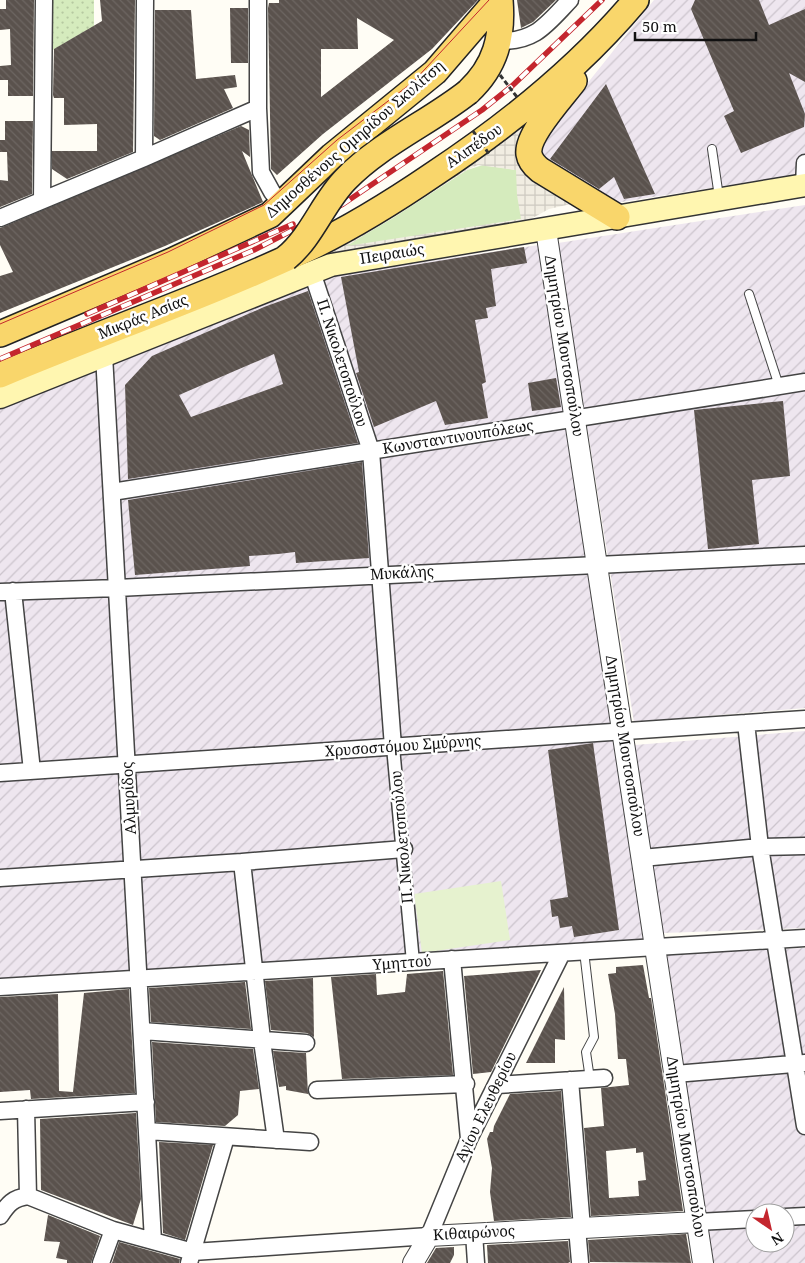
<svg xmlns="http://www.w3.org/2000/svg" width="805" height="1263" font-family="'Noto Serif',serif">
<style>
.industrial{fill:url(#industrial-furrows);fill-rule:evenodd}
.grass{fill:url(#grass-dots)}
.park{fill:#d5ebbd}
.pitch{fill:#e6f2cf}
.plaza{fill:url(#plaza-grid);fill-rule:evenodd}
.building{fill:url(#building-back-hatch);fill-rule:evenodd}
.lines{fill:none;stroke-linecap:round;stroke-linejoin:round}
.service-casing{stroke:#444;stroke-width:10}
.pedestrian-casing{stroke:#444;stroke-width:15}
.minor-casing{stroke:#444;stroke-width:19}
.tertiary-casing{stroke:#444;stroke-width:22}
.secondary-casing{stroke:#333;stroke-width:25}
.primary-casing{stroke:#222;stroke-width:28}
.service{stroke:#fff;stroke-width:8}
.pedestrian{stroke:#fff;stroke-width:12}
.minor{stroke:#fff;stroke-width:16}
.tertiary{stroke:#fff;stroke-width:20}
.secondary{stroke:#fff6b0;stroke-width:22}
.primary{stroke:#f9d66b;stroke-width:25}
.tram{stroke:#c4262e;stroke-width:1}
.rail-casing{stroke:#c4262e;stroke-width:5.5}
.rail{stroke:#fff;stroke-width:4;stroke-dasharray:11;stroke-linecap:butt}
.primary-bridge-casing{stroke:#222;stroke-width:28;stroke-linecap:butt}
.path-bridge{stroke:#333;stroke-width:3;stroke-dasharray:5 2.5;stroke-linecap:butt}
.primary-bridge{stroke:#f9d66b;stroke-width:25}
.labels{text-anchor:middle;stroke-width:5;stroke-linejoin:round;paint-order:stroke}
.street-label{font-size:15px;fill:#111;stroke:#fff}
</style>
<defs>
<pattern id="industrial-furrows" width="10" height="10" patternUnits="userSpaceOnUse" patternTransform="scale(1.25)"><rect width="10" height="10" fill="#eee6ef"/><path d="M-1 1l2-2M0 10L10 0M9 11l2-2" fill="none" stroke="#cbc4cc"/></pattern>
<pattern id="grass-dots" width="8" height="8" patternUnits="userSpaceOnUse" patternTransform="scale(1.25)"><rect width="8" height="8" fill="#d5ebbd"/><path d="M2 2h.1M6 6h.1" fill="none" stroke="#b6c8a1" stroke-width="1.8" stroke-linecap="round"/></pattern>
<pattern id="plaza-grid" width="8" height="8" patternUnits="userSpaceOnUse" patternTransform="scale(1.25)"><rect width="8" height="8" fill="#f1ede2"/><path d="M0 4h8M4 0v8" fill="none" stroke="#cecac1"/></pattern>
<pattern id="building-back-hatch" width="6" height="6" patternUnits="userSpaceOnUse" patternTransform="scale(1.25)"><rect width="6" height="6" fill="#5a524d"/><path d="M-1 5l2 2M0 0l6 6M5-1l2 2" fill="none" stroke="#6d6662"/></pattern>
</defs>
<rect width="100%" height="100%" fill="#fffdf5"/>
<!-- industrial -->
<path class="industrial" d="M 654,0 L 805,0 L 805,173 L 609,204 L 542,162 L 541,146 L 554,125 Z
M 805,205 L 805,708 L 634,722 L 558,243 Z
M 539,245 L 646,939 L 400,959 L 0,979 L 0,407 L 337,275 Z
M 805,731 L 805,928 L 663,933 L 635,745 Z
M 805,948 L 805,1263 L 713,1263 L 667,954 ZM 755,1213 L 785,1213 L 785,1243 L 755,1243 Z"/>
<!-- grass -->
<path class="grass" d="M 51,0 L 94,0 L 94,26 L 53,50 Z"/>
<!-- park -->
<path class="park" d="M 483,165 L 517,170 L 522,219 L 347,247 L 347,245 L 393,218 L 467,170 Z"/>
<!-- pitch -->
<path class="pitch" d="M 501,881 L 510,940 L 422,953 L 414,894 Z"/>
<!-- plaza -->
<path class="plaza" d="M 526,122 L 528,123 L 524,136 L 571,204 L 549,209 L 527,221 L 321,256 ZM 478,165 L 516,170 L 517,195 L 521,219 L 347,246 L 467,170 Z"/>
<!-- building -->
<path class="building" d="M 6,0 L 34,0 L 33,96 L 8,96 L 8,80 L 0,80 L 0,66 L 11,65 L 10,29 L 0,30 L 0,9 L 6,9 Z
M 100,0 L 135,0 L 133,152 L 67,179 L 52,169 L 52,151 L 97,151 L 97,124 L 64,125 L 64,98 L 54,98 L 53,95 L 54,49 L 102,21 Z
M 279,0 L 478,0 L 432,49 L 323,134 L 277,175 L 271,169 L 268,8 L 269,3 L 279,3 ZM 357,18 L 394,40 L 321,97 L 321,49 L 358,49 Z
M 517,0 L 556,0 L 533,22 L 521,28 Z
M 695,0 L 759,0 L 769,25 L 805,9 L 805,82 L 789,73 L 805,114 L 804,127 L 741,153 L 724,116 L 734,111 L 691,9 Z
M 230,8 L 248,8 L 248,63 L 231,63 Z
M 155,10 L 191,10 L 196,79 L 235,75 L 237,87 L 224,89 L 233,108 L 160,140 L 154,136 Z
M 606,84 L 655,194 L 624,199 L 614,177 L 599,189 L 550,159 Z
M 5,121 L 33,121 L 32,194 L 0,207 L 0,180 L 8,181 L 7,152 L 0,152 L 0,140 L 5,140 Z
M 241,126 L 249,130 L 250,157 L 242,151 L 263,202 L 165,246 L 0,313 L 0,276 L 13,272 L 0,245 L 0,228 Z
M 524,247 L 527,263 L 491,269 L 496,306 L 486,308 L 488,318 L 475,320 L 486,382 L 482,384 L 488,418 L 445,425 L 436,401 L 374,427 L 356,373 L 359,372 L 341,277 Z
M 308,291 L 358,443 L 128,479 L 125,385 L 152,356 L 264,307 ZM 274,354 L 283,384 L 191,417 L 179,395 Z
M 556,378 L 561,407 L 532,411 L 528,383 Z
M 783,401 L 790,476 L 752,480 L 759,544 L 708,549 L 694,410 Z
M 362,462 L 369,558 L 296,563 L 295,552 L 278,554 L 249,556 L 250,566 L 135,575 L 128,500 Z
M 593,743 L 619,930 L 574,937 L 572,926 L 560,928 L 558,916 L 552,917 L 550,900 L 568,897 L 548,750 Z
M 643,965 L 649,998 L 651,998 L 683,1211 L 591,1216 L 584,1128 L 604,1126 L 601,1088 L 629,1085 L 626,1059 L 618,1059 L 615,1014 L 608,974 L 616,973 L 616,967 ZM 636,1148 L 636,1153 L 643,1152 L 646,1180 L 638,1181 L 639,1196 L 609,1198 L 606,1151 Z
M 541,970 L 491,1072 L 473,1074 L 464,976 Z
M 443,971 L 453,1075 L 342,1079 L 331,977 L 376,974 L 377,995 L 405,992 L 407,974 Z
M 313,978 L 314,1037 L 307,1033 L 271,1030 L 265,981 Z
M 245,982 L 251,1029 L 151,1022 L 149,988 Z
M 564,987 L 565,1040 L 555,1039 L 555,1063 L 526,1063 Z
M 129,989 L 135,1093 L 31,1099 L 30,1090 L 0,1092 L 0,997 L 58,994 L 59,1091 L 73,1092 L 84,993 Z
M 152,1042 L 253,1049 L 259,1089 L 240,1091 L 238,1115 L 225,1126 L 156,1122 Z
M 273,1051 L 306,1053 L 308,1094 L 286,1090 L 286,1086 L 279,1087 Z
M 561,1091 L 571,1217 L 494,1221 L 490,1192 L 492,1168 L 487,1139 L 490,1132 L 493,1132 L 494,1126 L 510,1094 Z
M 136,1113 L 141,1199 L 133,1225 L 41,1190 L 40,1119 Z
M 159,1142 L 213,1145 L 185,1240 L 163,1233 Z
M 48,1215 L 100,1236 L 91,1263 L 67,1263 L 67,1260 L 56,1258 L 60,1242 L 44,1241 Z
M 686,1234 L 691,1263 L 590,1262 L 588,1240 Z
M 568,1241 L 570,1262 L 568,1263 L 488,1263 L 487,1245 Z
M 119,1242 L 180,1259 L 179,1263 L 112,1263 Z
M 454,1247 L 454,1255 L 450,1263 L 427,1263 L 436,1248 Z"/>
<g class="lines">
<!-- service casing -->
<g class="service-casing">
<path id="service" d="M 712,149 L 719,197
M 749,294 L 779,386
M 584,951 L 594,1037 L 586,1052 L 590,1079"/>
</g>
<!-- pedestrian casing -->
<g class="pedestrian-casing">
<path id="pedestrian" d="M 393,747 L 413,962"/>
</g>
<!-- minor casing -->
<g class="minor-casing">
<path id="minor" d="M 258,0 L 258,108 L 261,172 L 272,192 L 283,206
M 499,41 C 535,42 546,25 570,0
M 144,158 L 145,0
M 804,185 L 805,163
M 42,200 L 44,0
M 0,218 L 144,158 L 258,108
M 312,272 L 371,451 L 393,747
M 104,355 L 153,1241
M 112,492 L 805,382
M 13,591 L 32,771
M 0,592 L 117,588 L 805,555
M 746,723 L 760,847 L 805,1126
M 0,773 L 805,719
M 642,858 L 760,847 L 805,846
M 242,862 L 263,1048 L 276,1140
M 0,878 L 242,862 L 404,849
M 452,959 L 469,1139
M 0,987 L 805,938
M 142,1031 L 306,1043
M 675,1074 L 805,1063
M 570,1080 L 582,1228
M 497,1085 L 604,1078
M 317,1090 L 466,1084
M 26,1109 L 28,1196
M 0,1111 L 146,1102
M 147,1131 L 310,1142
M 0,1216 C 8,1204 13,1198 28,1196 L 113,1230 L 193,1252 L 429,1236 L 469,1139 L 562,953
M 785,1217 L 805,1216
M 697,1222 L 755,1219
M 577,1228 L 580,1262
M 474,1233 L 476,1263
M 101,1263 L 113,1230
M 189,1263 L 226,1137"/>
</g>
<!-- tertiary casing -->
<g class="tertiary-casing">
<path id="tertiary" d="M 546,230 L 703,1263
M 413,1263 L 429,1236 L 697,1222"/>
</g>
<!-- secondary casing -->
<g class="secondary-casing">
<path id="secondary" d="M 0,397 L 331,265 L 805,185"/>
</g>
<!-- primary casing -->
<g class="primary-casing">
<path id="primary" d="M 574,81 C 563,96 526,135 529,154 C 530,161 535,166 540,170 L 617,217
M 468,92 C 496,66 503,37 500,0
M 0,334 L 172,261 L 270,215 L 332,156 L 435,72 L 497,0
M 0,375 C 102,332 207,296 307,249 C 351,228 393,202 434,174 C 508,125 578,69 636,0"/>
</g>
<!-- service -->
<use href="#service" class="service"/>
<!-- pedestrian -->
<use href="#pedestrian" class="pedestrian"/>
<!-- minor -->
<use href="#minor" class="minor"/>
<!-- tertiary -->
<use href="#tertiary" class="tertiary"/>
<!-- secondary -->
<use href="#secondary" class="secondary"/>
<!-- primary -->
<use href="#primary" class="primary"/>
<!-- tram -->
<path class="tram" d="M 0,324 L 168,252 L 264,205 L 337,140 L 413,82 L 489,0"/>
<!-- rail casing -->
<g class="rail-casing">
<path id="rail" d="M 87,314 L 293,224
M 0,359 L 254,250 L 343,204 L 482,110 L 512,86 L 602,0"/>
</g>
<!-- rail -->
<use href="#rail" class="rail"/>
<!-- primary-bridge casing -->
<g class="primary-bridge-casing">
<path id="primary-bridge" d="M 286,258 C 312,237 323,202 346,179 C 380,144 430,122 468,92"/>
</g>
<!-- path-bridge -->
<path class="path-bridge" d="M 500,75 L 517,97
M 473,131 L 489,154"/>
<!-- primary-bridge -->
<use href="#primary-bridge" class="primary-bridge"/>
</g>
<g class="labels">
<!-- street labels -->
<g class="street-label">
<text transform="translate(355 139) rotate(-41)" y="5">Δημοσθένους Ομηρίδου Σκυλίτση</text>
<text transform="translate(474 146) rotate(-35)" y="5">Αλιπέδου</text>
<text transform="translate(392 254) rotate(-9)" y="5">Πειραιώς</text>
<text transform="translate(143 317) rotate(-22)" y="5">Μικράς Ασίας</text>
<text transform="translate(564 346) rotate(81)" y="5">Δημητρίου Μουτσοπούλου</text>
<text transform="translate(342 363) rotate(72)" y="5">Π. Νικολετοπούλου</text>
<text transform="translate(458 437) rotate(-9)" y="5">Κωνσταντινουπόλεως</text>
<text transform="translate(402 573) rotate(-3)" y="5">Μυκάλης</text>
<text transform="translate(403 746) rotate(-4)" y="5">Χρυσοστόμου Σμύρνης</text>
<text transform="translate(625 746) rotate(81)" y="5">Δημητρίου Μουτσοπούλου</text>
<text transform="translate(129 798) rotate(-93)" y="5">Αλμυρίδος</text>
<text transform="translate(402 837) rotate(-95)" y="5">Π. Νικολετοπούλου</text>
<text transform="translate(402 963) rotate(-4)" y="5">Υμηττού</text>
<text transform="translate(486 1107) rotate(-64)" y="5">Αγίου Ελευθερίου</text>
<text transform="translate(686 1147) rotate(81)" y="5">Δημητρίου Μουτσοπούλου</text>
<text transform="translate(474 1233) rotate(-3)" y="5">Κιθαιρώνος</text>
</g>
</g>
<!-- north arrow -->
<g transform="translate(770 1228) rotate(146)"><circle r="24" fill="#ffffff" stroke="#a0a0a0"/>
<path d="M0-4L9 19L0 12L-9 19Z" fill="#c4262e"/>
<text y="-8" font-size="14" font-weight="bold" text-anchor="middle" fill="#111111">N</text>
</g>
<!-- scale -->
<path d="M635 32v8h121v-8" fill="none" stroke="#111111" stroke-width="2.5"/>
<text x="642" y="32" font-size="15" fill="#111111" stroke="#ffffff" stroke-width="4" paint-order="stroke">50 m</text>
</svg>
